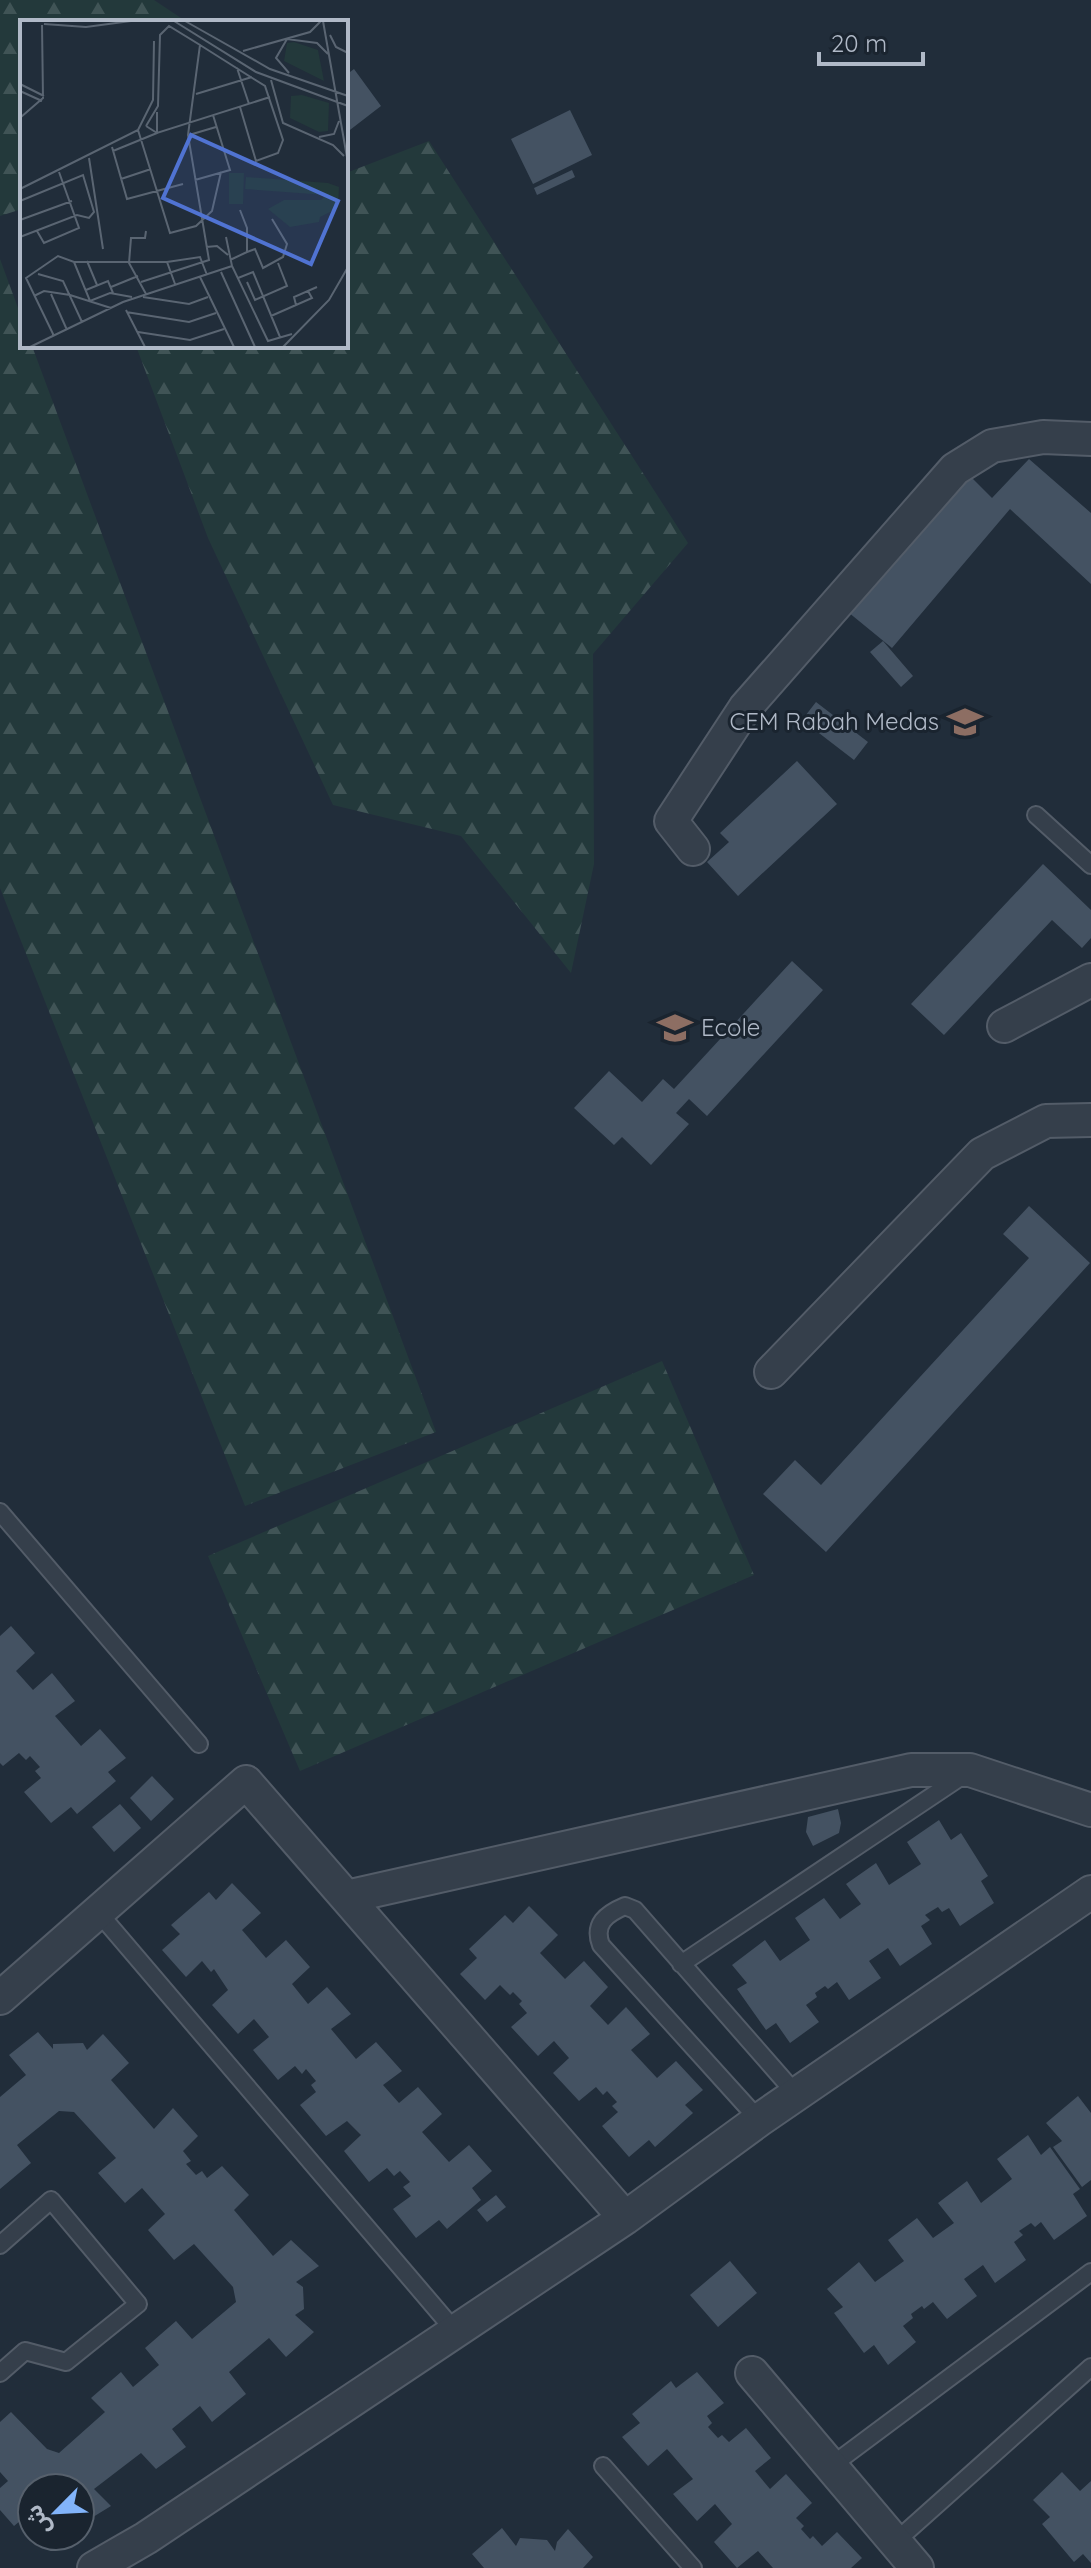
<svg xmlns="http://www.w3.org/2000/svg" width="1091" height="2568" font-family="Quicksand,'Noto Sans Arabic',sans-serif">
<style>
.forest{fill:url(#forest-firs)}
.building{fill:#445262}
.lines{fill:none;stroke-linecap:round;stroke-linejoin:round}
.service-casing{stroke:#535c68;stroke-width:20}
.minor-casing{stroke:#535c68;stroke-width:36}
.service{stroke:#353f4b;stroke-width:16}
.minor{stroke:#353f4b;stroke-width:32}
.labels{text-anchor:middle;stroke-width:6;stroke-linejoin:round;paint-order:stroke}
.poi-label{font-size:24px;fill:#b0b9c7;stroke:#1a242f;text-anchor:end}
.inset-road{fill:none;stroke:#5a6572;stroke-width:2}
.view{fill:#5073d2;fill-opacity:0.15;stroke:#5073d2;stroke-width:4}
.inset-edge{fill:none;stroke:#b0b9c7;stroke-width:4}
</style>
<defs>
<pattern id="forest-firs" width="22" height="20" patternUnits="userSpaceOnUse" patternTransform="scale(2)"><rect width="22" height="20" fill="#23393b"/><path d="M5 1l3.5 6h-7zM16 11l3.5 6h-7z" fill="#405456"/></pattern>
</defs>
<rect width="100%" height="100%" fill="#212d3a"/>
<!-- forest -->
<path class="forest" d="M 0,0 L 154,0 L 187,22 L 22,22 L 22,209 L 0,216 Z
M 429,141 L 688,543 L 593,654 L 594,864 L 571,973 L 461,836 L 333,805 L 208,538 L 136,346 L 346,346 L 346,173 Z
M 0,259 L 22,319 L 22,346 L 32,346 L 436,1432 L 245,1506 L 0,888 Z
M 662,1361 L 754,1575 L 300,1771 L 208,1556 Z"/>
<!-- building -->
<path class="building" d="M 354,69 L 381,106 L 346,133 L 346,75 Z
M 570,110 L 592,155 L 533,184 L 511,139 Z
M 572,170 L 575,177 L 537,195 L 534,188 Z
M 1029,459 L 1091,513 L 1091,584 L 1010,509 L 892,648 L 848,612 L 969,475 L 992,498 Z
M 883,641 L 913,676 L 901,687 L 870,652 Z
M 816,702 L 868,742 L 854,760 L 802,720 Z
M 797,761 L 837,804 L 738,896 L 707,862 L 729,842 L 720,833 Z
M 1043,864 L 1091,910 L 1091,938 L 1082,948 L 1052,920 L 944,1035 L 911,1004 Z
M 792,961 L 823,990 L 707,1116 L 689,1099 L 676,1113 L 689,1124 L 651,1165 L 622,1137 L 614,1145 L 574,1108 L 609,1071 L 642,1102 L 663,1079 L 674,1089 Z
M 1029,1206 L 1090,1263 L 826,1552 L 763,1494 L 795,1460 L 821,1485 L 1029,1258 L 1003,1234 Z
M 11,1626 L 35,1653 L 16,1671 L 33,1690 L 52,1673 L 75,1701 L 55,1716 L 81,1746 L 100,1729 L 126,1758 L 108,1772 L 116,1781 L 77,1814 L 71,1807 L 51,1823 L 24,1792 L 41,1778 L 35,1771 L 40,1767 L 30,1756 L 26,1760 L 19,1753 L 3,1766 L 0,1763 L 0,1636 Z
M 152,1776 L 174,1799 L 151,1821 L 130,1798 Z
M 120,1804 L 141,1828 L 114,1852 L 92,1827 Z
M 838,1809 L 841,1823 L 839,1833 L 813,1846 L 806,1832 L 808,1817 Z
M 939,1820 L 951,1840 L 961,1833 L 988,1876 L 981,1881 L 994,1903 L 960,1926 L 949,1908 L 942,1912 L 938,1907 L 925,1915 L 930,1920 L 921,1926 L 932,1944 L 900,1966 L 888,1948 L 869,1961 L 881,1978 L 849,2000 L 837,1982 L 828,1989 L 825,1986 L 815,1993 L 817,1997 L 806,2005 L 819,2022 L 790,2043 L 776,2023 L 766,2030 L 737,1989 L 747,1983 L 732,1965 L 765,1940 L 780,1961 L 810,1940 L 795,1918 L 824,1898 L 840,1919 L 861,1904 L 846,1884 L 876,1863 L 889,1885 L 921,1864 L 907,1842 Z
M 232,1883 L 261,1913 L 242,1930 L 266,1958 L 286,1940 L 310,1967 L 292,1984 L 308,2004 L 327,1987 L 351,2014 L 331,2029 L 356,2059 L 376,2042 L 402,2071 L 383,2085 L 399,2103 L 418,2087 L 442,2114 L 422,2132 L 449,2162 L 469,2145 L 492,2171 L 472,2188 L 481,2200 L 447,2229 L 439,2220 L 416,2238 L 393,2209 L 411,2196 L 403,2187 L 410,2182 L 400,2171 L 394,2176 L 387,2168 L 369,2182 L 344,2151 L 361,2135 L 347,2121 L 326,2136 L 300,2105 L 316,2092 L 311,2085 L 316,2081 L 306,2069 L 302,2074 L 295,2066 L 278,2080 L 253,2050 L 269,2037 L 254,2019 L 238,2034 L 212,2005 L 228,1990 L 214,1969 L 211,1972 L 202,1961 L 186,1977 L 162,1950 L 180,1934 L 171,1925 L 209,1892 L 216,1900 Z
M 529,1906 L 558,1935 L 540,1953 L 565,1979 L 584,1961 L 608,1987 L 590,2006 L 608,2025 L 626,2007 L 650,2034 L 631,2050 L 657,2078 L 676,2061 L 703,2090 L 685,2105 L 693,2113 L 655,2147 L 649,2140 L 629,2157 L 602,2126 L 618,2112 L 612,2106 L 617,2102 L 607,2091 L 603,2095 L 596,2087 L 579,2101 L 553,2073 L 569,2058 L 554,2041 L 538,2056 L 511,2027 L 527,2013 L 519,2004 L 522,2001 L 513,1992 L 510,1995 L 500,1985 L 485,2000 L 460,1974 L 477,1958 L 469,1949 L 505,1915 L 513,1923 Z
M 38,2032 L 53,2049 L 53,2044 L 83,2043 L 87,2050 L 103,2034 L 129,2063 L 111,2080 L 154,2129 L 173,2108 L 198,2136 L 183,2151 L 191,2161 L 186,2164 L 196,2175 L 202,2171 L 207,2178 L 222,2166 L 249,2195 L 234,2210 L 273,2256 L 291,2240 L 319,2266 L 296,2282 L 303,2287 L 304,2309 L 295,2315 L 314,2332 L 286,2357 L 269,2338 L 229,2372 L 246,2394 L 212,2422 L 200,2406 L 172,2429 L 186,2447 L 156,2469 L 141,2453 L 94,2489 L 111,2506 L 80,2525 L 80,2488 L 32,2488 L 32,2511 L 14,2526 L 0,2510 L 0,2488 L 8,2481 L 0,2472 L 0,2422 L 11,2412 L 47,2449 L 59,2453 L 105,2412 L 91,2398 L 121,2372 L 133,2387 L 159,2365 L 145,2348 L 176,2321 L 192,2339 L 236,2302 L 233,2287 L 194,2244 L 174,2260 L 148,2230 L 165,2214 L 142,2188 L 125,2203 L 98,2173 L 116,2158 L 74,2112 L 59,2111 L 17,2145 L 31,2163 L 0,2189 L 0,2097 L 26,2075 L 9,2055 Z
M 1078,2096 L 1091,2113 L 1091,2180 L 1082,2187 L 1053,2147 L 1062,2141 L 1046,2123 Z
M 1028,2135 L 1041,2155 L 1050,2147 L 1080,2189 L 1073,2194 L 1087,2216 L 1054,2240 L 1041,2222 L 1035,2227 L 1031,2223 L 1019,2231 L 1023,2235 L 1014,2242 L 1026,2260 L 995,2283 L 983,2265 L 964,2279 L 977,2296 L 947,2319 L 933,2302 L 924,2309 L 922,2306 L 911,2314 L 913,2318 L 903,2326 L 916,2342 L 888,2365 L 874,2345 L 864,2353 L 834,2313 L 843,2307 L 827,2289 L 859,2262 L 875,2282 L 904,2261 L 888,2240 L 917,2218 L 933,2238 L 954,2223 L 938,2203 L 967,2181 L 981,2203 L 1012,2179 L 997,2159 Z
M 496,2195 L 506,2207 L 487,2222 L 477,2210 Z
M 730,2261 L 757,2293 L 718,2327 L 690,2295 Z
M 697,2372 L 724,2403 L 707,2416 L 712,2423 L 708,2427 L 718,2438 L 722,2435 L 729,2442 L 746,2428 L 771,2458 L 755,2471 L 770,2489 L 786,2474 L 812,2503 L 796,2518 L 804,2526 L 801,2529 L 810,2539 L 813,2536 L 822,2546 L 837,2532 L 862,2558 L 851,2568 L 773,2568 L 758,2551 L 737,2568 L 714,2542 L 732,2524 L 715,2504 L 697,2521 L 673,2494 L 693,2479 L 667,2449 L 648,2466 L 622,2437 L 640,2423 L 632,2414 L 671,2381 L 676,2388 Z
M 1062,2472 L 1080,2491 L 1091,2481 L 1091,2563 L 1083,2554 L 1074,2562 L 1042,2524 L 1050,2517 L 1033,2500 Z
M 502,2528 L 516,2546 L 520,2538 L 547,2540 L 555,2551 L 557,2542 L 568,2529 L 593,2557 L 583,2568 L 484,2568 L 472,2554 Z"/>
<g class="lines">
<!-- service casing -->
<g class="service-casing">
<path id="service" d="M 1036,815 L 1091,865
M 0,1512 L 199,1744
M 98,1912 L 455,2331
M 681,1964 L 962,1776
M 759,2120 L 601,1945 C 593,1924 606,1914 625,1906 L 635,1910 L 796,2094
M 0,2245 L 51,2200 L 138,2304 L 66,2362 L 25,2351 L 0,2373
M 603,2466 L 693,2568
M 831,2466 L 1091,2272
M 895,2542 L 1091,2367"/>
</g>
<!-- minor casing -->
<g class="minor-casing">
<path id="minor" d="M 693,849 L 671,821 L 745,708 L 955,469 L 992,446 L 1043,437 L 1091,439
M 1004,1026 L 1091,980
M 771,1372 L 982,1154 L 1046,1121 L 1091,1120
M 346,1897 L 911,1770 L 970,1770 L 1091,1810
M 0,1998 L 246,1782 L 625,2218
M 752,2373 L 917,2568
M 94,2568 L 146,2538 L 625,2218 L 759,2120 L 1091,1892"/>
</g>
<!-- service -->
<use href="#service" class="service"/>
<!-- minor -->
<use href="#minor" class="minor"/>
</g>
<!-- icons -->
<defs>
<g id="school-bare" transform="scale(2.76)"><path d="M0-5L7-2L0 1L-7-2ZM-4 1L0 2.5L4 1V4Q0 6-4 4Z" fill="#8d6e63" stroke="#1a242f" stroke-width="2.5" paint-order="stroke"/></g>
</defs>
<g fill-rule="evenodd">
<use href="#school-bare" x="965" y="722"/>
<use href="#school-bare" x="675" y="1028"/>
</g>
<g class="labels">
<!-- poi labels -->
<g class="poi-label">
<text x="939" y="730">CEM Rabah Medas</text>
<text x="701" y="1036" text-anchor="start">Ecole</text>
</g>
</g>
<!-- overview -->
<g transform="translate(20 20)">
<rect width="328" height="328" fill="#212d3a"/>
<path d="M 282,75 L 309,83 L 308,111 L 299,112 L 270,98 L 271,76 Z" fill="#23393b"/>
<path d="M 274,22 L 298,30 L 304,61 L 264,41 L 267,23 ZM 209,153 L 224,153 L 223,184 L 209,184 ZM 226,157 L 308,163 L 319,167 L 318,188 L 300,197 L 299,202 L 270,207 L 248,189 L 264,180 L 301,180 L 306,175 L 225,169 Z" fill="#23393b"/>
<path class="inset-road" d="M 154,1 L 236,52 L 328,86M 165,1 L 250,49 L 328,76M 303,1 L 328,143M 24,4 L 66,7 L 111,1M 310,15 L 316,27 L 328,33M 180,25 L 245,66 L 263,120 L 258,133 L 236,141 L 220,87M 223,31 L 290,12 L 301,1M 217,48 L 229,84M 269,53 L 256,38 L 267,19 L 297,23 L 308,34M 251,60 L 263,103 L 313,125 L 324,136M 0,64 L 24,76M 0,71 L 22,81M 176,74 L 232,57M 1,97 L 23,78 L 22,5M 126,106 L 137,113 L 250,77M 118,110 L 150,213 L 176,206 L 192,191 L 201,152M 169,115 L 196,107M 299,117 L 314,114 L 319,101M 92,127 L 107,179 L 163,164M 93,131 L 137,113 L 137,92M 69,138 L 83,229M 101,159 L 131,149M 175,160 L 210,150 L 193,95M 0,169 L 118,110 L 133,80 L 134,21M 0,181 L 63,155 L 74,192 L 69,198 L 57,195 L 0,217M 0,200 L 52,181M 17,211 L 24,223 L 59,208 L 39,152M 206,217 L 212,246 L 248,321 L 272,314M 186,227 L 197,226 L 208,235M 227,232 L 235,229 L 243,248 L 263,237 L 267,224 L 252,199M 210,240 L 227,232 L 227,208 L 220,190M 67,241 L 77,265M 54,242 L 70,281 L 90,273 L 112,277M 147,242 L 180,237 L 187,255M 201,252 L 235,327M 18,254 L 43,261 L 62,302M 180,257 L 214,327M 218,258 L 233,252 L 260,317M 121,262 L 189,240 L 168,115 L 180,25 L 149,6 L 140,15 L 138,86 L 126,106M 227,262 L 235,280 L 267,266 L 258,243M 91,267 L 118,256M 66,270 L 88,261 L 93,273M 31,274 L 47,310M 126,274 L 109,243 L 111,218 L 125,218 L 126,211M 14,276 L 24,271 L 50,275 L 91,288M 123,277 L 169,284 L 188,277M 276,285 L 274,277 L 297,267M 106,290 L 125,327M 106,292 L 169,302 L 196,293M 251,296 L 292,278 L 288,271M 118,312 L 170,320 L 204,309M 34,316 L 6,258 L 38,236 L 54,242 L 147,242 L 155,264M 10,327 L 103,282 L 212,246M 263,327 L 309,280 L 328,247"/>
<path class="view" d="M 171,115 L 318,181 L 291,244 L 143,178 Z"/>
<rect width="328" height="328" class="inset-edge"/>
</g>
<!-- north arrow -->
<g transform="translate(56 2512) rotate(246)"><circle r="38" fill="#1a242f" stroke="#56606c" stroke-width="2"/>
<path d="M0-6L14 30L0 20L-14 30Z" fill="#82b4fa"/>
<text y="-12" font-size="22" font-weight="bold" text-anchor="middle" fill="#b0b9c7">ش</text>
</g>
<!-- scale -->
<path d="M819 52v12h104v-12" fill="none" stroke="#b0b9c7" stroke-width="4"/>
<text x="831" y="52" font-size="24" fill="#b0b9c7" stroke="#1a242f" stroke-width="6" paint-order="stroke">20 m</text>
</svg>
